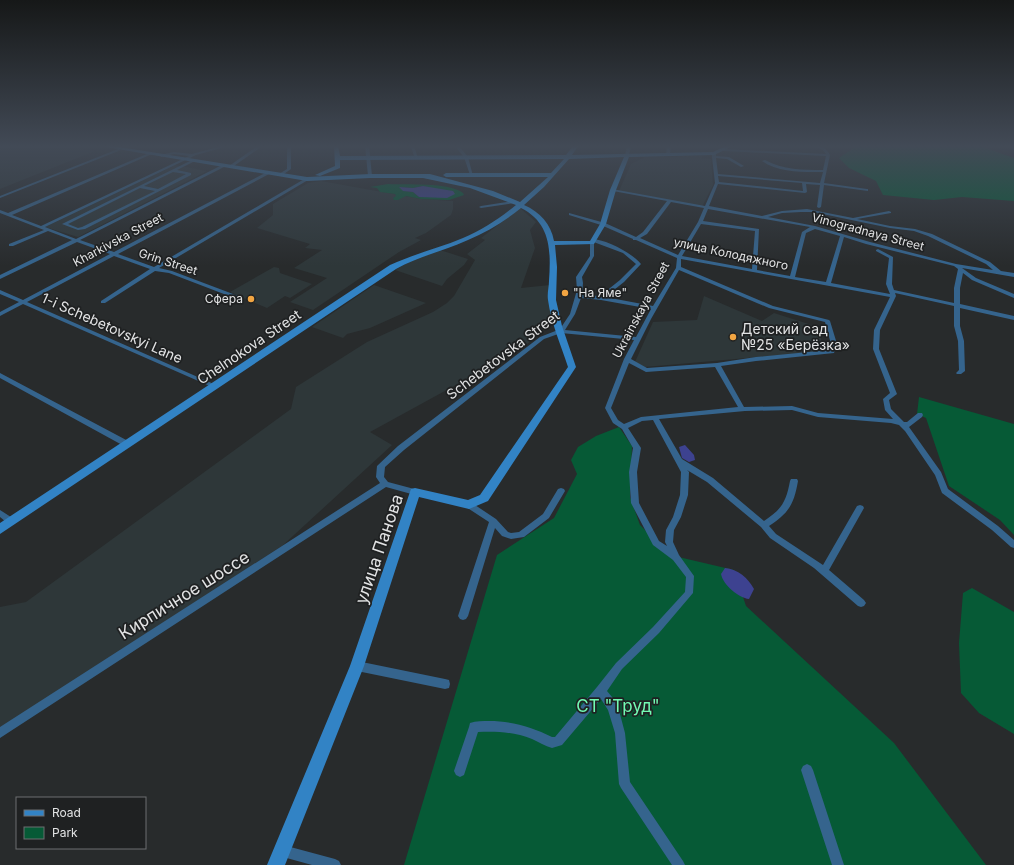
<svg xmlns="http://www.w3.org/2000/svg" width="1014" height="865" font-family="Inter,sans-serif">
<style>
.built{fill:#2e3739}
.green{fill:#065a36;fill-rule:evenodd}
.water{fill:#3d4290}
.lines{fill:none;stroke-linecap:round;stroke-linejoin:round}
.street{fill:#35648d;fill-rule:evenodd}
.secondary{fill:#3283c5;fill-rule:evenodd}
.poi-dot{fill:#f2a542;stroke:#1f2122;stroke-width:1.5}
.labels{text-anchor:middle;stroke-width:3.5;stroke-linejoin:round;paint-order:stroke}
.far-street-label{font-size:12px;fill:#e2e3e4;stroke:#1f2122}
.far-poi-label{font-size:12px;fill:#e2e3e4;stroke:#1f2122;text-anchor:start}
.street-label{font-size:14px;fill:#e2e3e4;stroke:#1f2122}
.poi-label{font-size:14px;fill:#e2e3e4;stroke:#1f2122;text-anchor:start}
.near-street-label{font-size:17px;fill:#e2e3e4;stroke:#1f2122}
.near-park-label{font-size:17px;fill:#73fab3;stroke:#1f2122}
</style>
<rect width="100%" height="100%" fill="#282b2c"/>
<!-- built -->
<path class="built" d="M 0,145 L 58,145 L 95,151 L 0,189 Z
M 702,156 L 702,158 L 711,159 L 713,185 L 702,207 L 619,191 L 631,164 L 645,157 Z
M 175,165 L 207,171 L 78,237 L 45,227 Z
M 321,181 L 421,199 L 453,201 L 453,209 L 451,215 L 426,233 L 415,238 L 421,240 L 399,252 L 313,310 L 290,302 L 327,278 L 294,268 L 322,250 L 305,248 L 310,244 L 257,228 L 273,215 L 273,204 L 308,183 Z
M 520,208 L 536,222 L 530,230 L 535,248 L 521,288 L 550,285 L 552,313 L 539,335 L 516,352 L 370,432 L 392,445 L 282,546 L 0,728 L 0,607 L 26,602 L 291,409 L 296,387 L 367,342 L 433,312 L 447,303 L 454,296 L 475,260 L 467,254 L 485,240 L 481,238 Z
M 440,250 L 468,259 L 464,265 L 447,279 L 442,286 L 395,270 L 418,256 Z
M 274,267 L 279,268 L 280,273 L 312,284 L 290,298 L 285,296 L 267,308 L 230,292 Z
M 374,285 L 426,303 L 370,328 L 347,334 L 343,338 L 312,327 Z
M 704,296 L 762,321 L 774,313 L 818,327 L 823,347 L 815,352 L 645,367 L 635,362 L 653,322 L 697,320 Z"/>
<!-- green -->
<path class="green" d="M 858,145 L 977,145 L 1014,158 L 1014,201 L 962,197 L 934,200 L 883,195 L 876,181 L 849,168 L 839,158 Z
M 388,184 C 407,185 449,182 463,193 L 464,195 L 449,200 L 421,199 L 406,196 L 398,200 L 394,200 L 393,198 L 396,196 L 395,194 L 380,192 L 377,188 L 370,187 ZM 423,186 L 429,188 L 428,196 L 419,197 L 413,192 L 404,191 L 399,187 L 413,188 Z
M 919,397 L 1014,424 L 1014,535 L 1000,520 L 949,486 L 926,418 L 917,414 Z
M 619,427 L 632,446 L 630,497 L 640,525 L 670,555 L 734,570 L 746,606 L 894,743 L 986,865 L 404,865 L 497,555 L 554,518 L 577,474 L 571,460 L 578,447 L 596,436 Z
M 972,588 L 1014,612 L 1014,734 L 979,713 L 961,693 L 959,643 L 963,593 Z"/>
<!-- water -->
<path class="water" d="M 423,186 L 453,191 L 455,194 L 447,198 L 419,197 L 413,192 L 403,191 L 399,187 L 413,188 Z
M 685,445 L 694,455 L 695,460 L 689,462 L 682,458 L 679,447 Z
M 725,568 C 738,569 748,578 754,589 L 749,599 C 739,598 723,585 721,574 Z"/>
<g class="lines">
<!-- street -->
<path class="street" d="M 225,145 L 232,145 L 196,155 L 45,227 L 76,239 L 222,165 L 224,165 L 224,167 L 80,240 L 114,252 L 267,172 L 269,172 L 269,174 L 118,254 L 154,267 L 306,178 L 308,178 L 308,180 L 159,268 L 172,271 L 241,297 L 241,299 L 237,299 L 169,273 L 155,271 L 105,303 L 101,303 L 101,301 L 150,269 L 114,256 L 27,302 L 216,385 L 217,386 L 216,387 L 212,387 L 23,304 L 0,316 L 0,312 L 19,302 L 0,294 L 0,290 L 23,300 L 110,254 L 77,242 L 0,279 L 0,275 L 72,240 L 48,231 L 13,246 L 9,246 L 9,244 L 44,230 L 0,213 L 0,210 L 8,213 L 149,153 L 152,154 L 12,215 L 41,226 L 189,156 L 174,154 L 161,157 L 160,155 L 174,152 L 192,154 Z
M 259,145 L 264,145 L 231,168 L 229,168 L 229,166 Z
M 287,145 L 291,145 L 291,169 L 281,176 L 279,176 L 279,174 L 287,169 Z
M 365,145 L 369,145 L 372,176 L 370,177 L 368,176 Z
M 410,145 L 414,145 L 418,159 L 415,158 Z
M 454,145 L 458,145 L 468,157 L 473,176 L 470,175 L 464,157 Z
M 627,145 L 631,145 L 629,156 L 627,157 L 625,156 Z
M 667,145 L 671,145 L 670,155 L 668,156 L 666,155 Z
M 811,145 C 820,145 826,147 830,155 L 824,183 L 867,189 L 868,189 L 868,191 L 824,185 L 821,207 L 819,208 L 817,207 L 820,185 L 806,184 L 807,192 L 805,193 L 718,184 L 709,206 L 762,216 L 782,211 L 807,209 L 853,218 L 889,211 L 891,212 L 891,213 L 857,219 L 890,226 L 915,229 L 932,234 L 990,262 L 1001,271 L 1014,273 L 1014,277 L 962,268 L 976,278 L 1014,294 L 1014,298 L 972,280 L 963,273 L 960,288 L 960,304 L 1014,316 L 1014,320 L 960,308 L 960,326 L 964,341 L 965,371 L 961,374 L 957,374 L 956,373 L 959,370 L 958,341 L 954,326 L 954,306 L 895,293 L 896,296 L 880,330 L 879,349 L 897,394 L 889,400 L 891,409 L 904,422 L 907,422 L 918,413 L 922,413 L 923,415 L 922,417 L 909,427 L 941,472 L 948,489 L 998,526 L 1014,540 L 1014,548 L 1011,547 L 992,530 L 942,493 L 935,475 L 905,431 L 899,425 L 891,423 L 818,417 L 792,410 L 745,411 L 659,419 L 682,459 L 713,478 L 764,521 C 782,509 786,502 790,481 L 791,479 L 797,479 L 798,481 C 794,504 789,513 769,526 L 776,534 L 823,565 L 857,506 L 860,505 L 863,506 L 864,508 L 829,570 L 864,600 L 866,603 L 864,606 L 861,607 L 858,606 L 814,568 L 770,538 L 761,527 L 707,482 L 687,470 L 689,472 L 688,495 L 681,517 L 674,530 L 673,542 L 679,555 L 694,576 L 693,593 L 659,633 L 622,669 L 607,691 L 617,703 L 625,733 L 630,782 L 683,861 L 685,865 L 672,865 L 621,788 L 619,784 L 615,733 L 608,710 L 601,699 L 562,745 L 552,748 C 545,746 539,742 532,739 C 514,732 496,731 478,732 L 464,775 L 460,777 L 456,775 L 454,771 L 469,727 L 470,723 C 476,721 483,721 489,721 C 512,721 532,727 552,737 L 555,737 L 597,687 L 616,663 L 653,627 L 685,592 L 686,577 L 673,560 L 653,545 L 631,503 L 629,472 L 633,448 L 622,429 L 613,423 L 605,408 L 624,359 L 634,340 L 561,333 L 544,339 L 404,450 L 385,467 L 384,477 L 388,482 L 418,490 L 419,492 L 418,494 L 415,495 L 386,487 L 0,738 L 0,727 L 380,483 L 376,477 L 377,466 L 398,446 L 540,337 L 558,330 L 562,326 L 570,314 L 577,290 L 576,277 L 590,256 L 590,242 L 594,243 L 594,256 L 582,277 L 583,283 L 582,295 L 600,296 L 620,280 L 636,264 L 623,253 L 591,241 L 591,239 C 606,239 632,253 641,264 L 624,282 L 605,297 L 653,306 L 676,268 L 677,258 L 636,240 L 633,240 L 633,239 L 601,225 L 569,215 L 569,213 L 605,223 L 636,237 L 643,232 L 667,201 L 613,191 L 612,191 L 612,189 L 705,206 L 715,183 L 712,157 L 712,153 L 714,152 L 716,153 L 716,156 L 729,157 L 744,166 L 741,167 L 727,159 L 716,158 L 718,174 L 820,183 L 823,172 C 803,172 779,173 762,161 L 765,160 C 783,170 803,170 823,170 L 826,156 L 724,151 L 722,150 L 724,149 L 826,154 L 823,150 ZM 718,176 L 802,183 L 803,191 L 719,182 ZM 671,202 L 704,208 L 698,222 L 678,255 L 640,238 L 647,234 ZM 708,209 L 810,227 L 802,232 L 790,276 L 757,270 L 759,229 L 703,221 ZM 801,212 L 813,212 L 890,228 L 914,231 L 928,236 L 986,264 L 993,270 L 956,264 L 870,242 L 815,226 L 768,217 L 782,213 ZM 701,224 L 755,231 L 752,269 L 682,256 ZM 815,229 L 840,236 L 826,282 L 795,277 L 806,233 ZM 844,237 L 866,244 L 954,266 L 958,269 L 954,288 L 954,303 L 894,290 L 892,284 L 893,257 L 878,249 L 876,250 L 876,251 L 889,258 L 886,284 L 890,294 L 831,283 ZM 681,259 L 890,297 L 874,330 L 873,349 L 890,393 L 883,399 L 885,410 L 893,419 L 818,413 L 792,406 L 744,407 L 721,366 L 756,361 L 834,353 L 837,344 L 830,321 L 829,320 L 773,306 L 681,267 ZM 679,270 L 769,308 L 825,322 L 831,344 L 829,350 L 756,357 L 717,363 L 647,368 L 631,359 L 651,319 ZM 581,298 L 601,300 L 651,309 L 636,337 L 565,330 L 575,314 ZM 629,363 L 646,372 L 715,367 L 738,407 L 641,417 L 624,424 L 618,420 L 611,408 ZM 653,420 L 681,472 L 680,495 L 673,517 L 666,530 L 665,542 L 667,546 L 659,541 L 639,503 L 637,472 L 641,448 L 628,428 L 642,421 Z
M 1009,145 L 1013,145 L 1014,150 Z
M 118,149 L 121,150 L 0,198 L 0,196 Z
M 192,160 L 195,161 L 177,170 L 191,173 L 191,175 L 85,229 L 78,230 L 62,224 ZM 173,172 L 186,174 L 158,189 L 144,186 ZM 140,188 L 155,191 L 82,227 L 78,228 L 68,224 Z
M 514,201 L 516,202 L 515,203 L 481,208 L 479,207 L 481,206 Z
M 0,373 L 130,442 L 131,444 L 130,446 L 124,446 L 0,378 Z
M 561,488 L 564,489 L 565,491 L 549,518 L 524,537 L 511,539 L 502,536 L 495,528 L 468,616 L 466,619 L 463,620 L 460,619 L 458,616 L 489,522 L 466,507 L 465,505 L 466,503 L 469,502 L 472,503 L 496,519 L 508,532 L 511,533 L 519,532 L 543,514 L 558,489 Z
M 0,510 L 14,519 L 15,521 L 14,523 C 8,525 4,520 0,517 Z
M 357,661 L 445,679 L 449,680 L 450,684 L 449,688 L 445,689 L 357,671 L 354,669 L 352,666 L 354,663 Z
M 807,764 L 811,766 L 813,770 L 844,865 L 832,865 L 801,770 L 803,766 Z
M 283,845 L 335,859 L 339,861 L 341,865 L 312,865 L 283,857 L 279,855 L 277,851 L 279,847 Z"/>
<!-- secondary -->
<path class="secondary" d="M 94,145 L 107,145 L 307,177 L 370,174 L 430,174 L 493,191 L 520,202 L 548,177 L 446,177 L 443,175 L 446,173 L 551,173 L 564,159 L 340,160 L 340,168 L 320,176 L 315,175 L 335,166 L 334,145 L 338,145 L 340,156 L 566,155 L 574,145 L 579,145 L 572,155 L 713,152 L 728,145 L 735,145 L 714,155 L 629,157 L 616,190 L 606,224 L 594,244 L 555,245 L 557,267 L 556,300 L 562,326 L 576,367 L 488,501 L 469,509 L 419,497 L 364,666 L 285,865 L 267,865 L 350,666 L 411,489 L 415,488 L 468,500 L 480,495 L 568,367 C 561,345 551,323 548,300 C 547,293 549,287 549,281 C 551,251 551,223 521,208 C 505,221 487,232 468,240 C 444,251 419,256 396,269 L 0,534 L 0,523 L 390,265 C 414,254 439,248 463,238 C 482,230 500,218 516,205 L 470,188 L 423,178 L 370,178 L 307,181 ZM 624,157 L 610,190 L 600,224 L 590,241 L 554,241 C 551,224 540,212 524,205 L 544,187 L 569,159 Z"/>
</g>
<!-- sky -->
<linearGradient id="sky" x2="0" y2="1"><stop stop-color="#161818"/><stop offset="0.55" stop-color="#424a56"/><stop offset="1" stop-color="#424a56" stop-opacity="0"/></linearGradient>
<rect width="1014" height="266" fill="url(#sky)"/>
<!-- markers -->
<g class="poi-dot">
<circle cx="565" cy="293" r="4"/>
<circle cx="251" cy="299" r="4"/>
<circle cx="733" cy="337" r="4"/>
</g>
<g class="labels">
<!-- far-street labels -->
<g class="far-street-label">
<text transform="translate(868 232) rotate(15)" y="4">Vinogradnaya Street</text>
<text transform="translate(118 240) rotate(-28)" y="4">Kharkivska Street</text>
<text transform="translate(731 254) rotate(12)" y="4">улица Колодяжного</text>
<text transform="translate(168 262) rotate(18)" y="4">Grin Street</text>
<text transform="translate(641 310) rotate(-62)" y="4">Ukrainskaya Street</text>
</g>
<!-- far-poi labels -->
<g class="far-poi-label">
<text x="573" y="297">"На Яме"</text>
<text x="243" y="303" text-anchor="end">Сфера</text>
</g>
<!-- street labels -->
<g class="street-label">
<text transform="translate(112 328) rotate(24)" y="5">1-i Schebetovskyi Lane</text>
<text transform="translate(249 347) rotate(-34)" y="5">Chelnokova Street</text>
<text transform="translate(503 355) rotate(-37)" y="5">Schebetovska Street</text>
</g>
<!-- poi labels -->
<g class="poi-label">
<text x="741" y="334">Детский сад<tspan x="741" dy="16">№25 «Берёзка»</tspan></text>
</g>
<!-- near-street labels -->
<g class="near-street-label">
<text transform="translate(379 549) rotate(-71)" y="6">улица Панова</text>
<text transform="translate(184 595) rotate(-32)" y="6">Кирпичное шоссе</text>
</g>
<!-- near-park labels -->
<g class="near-park-label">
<text x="618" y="712">СТ "Труд"</text>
</g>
</g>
<!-- legend -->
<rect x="16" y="797" width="130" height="52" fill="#1f2122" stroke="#6d6f70"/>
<rect x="24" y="810" width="20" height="6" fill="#3283c5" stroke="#6d6f70"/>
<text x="52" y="817" font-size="12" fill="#e2e3e4">Road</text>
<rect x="24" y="827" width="20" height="12" fill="#065a36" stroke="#6d6f70"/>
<text x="52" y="837" font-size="12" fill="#e2e3e4">Park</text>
</svg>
